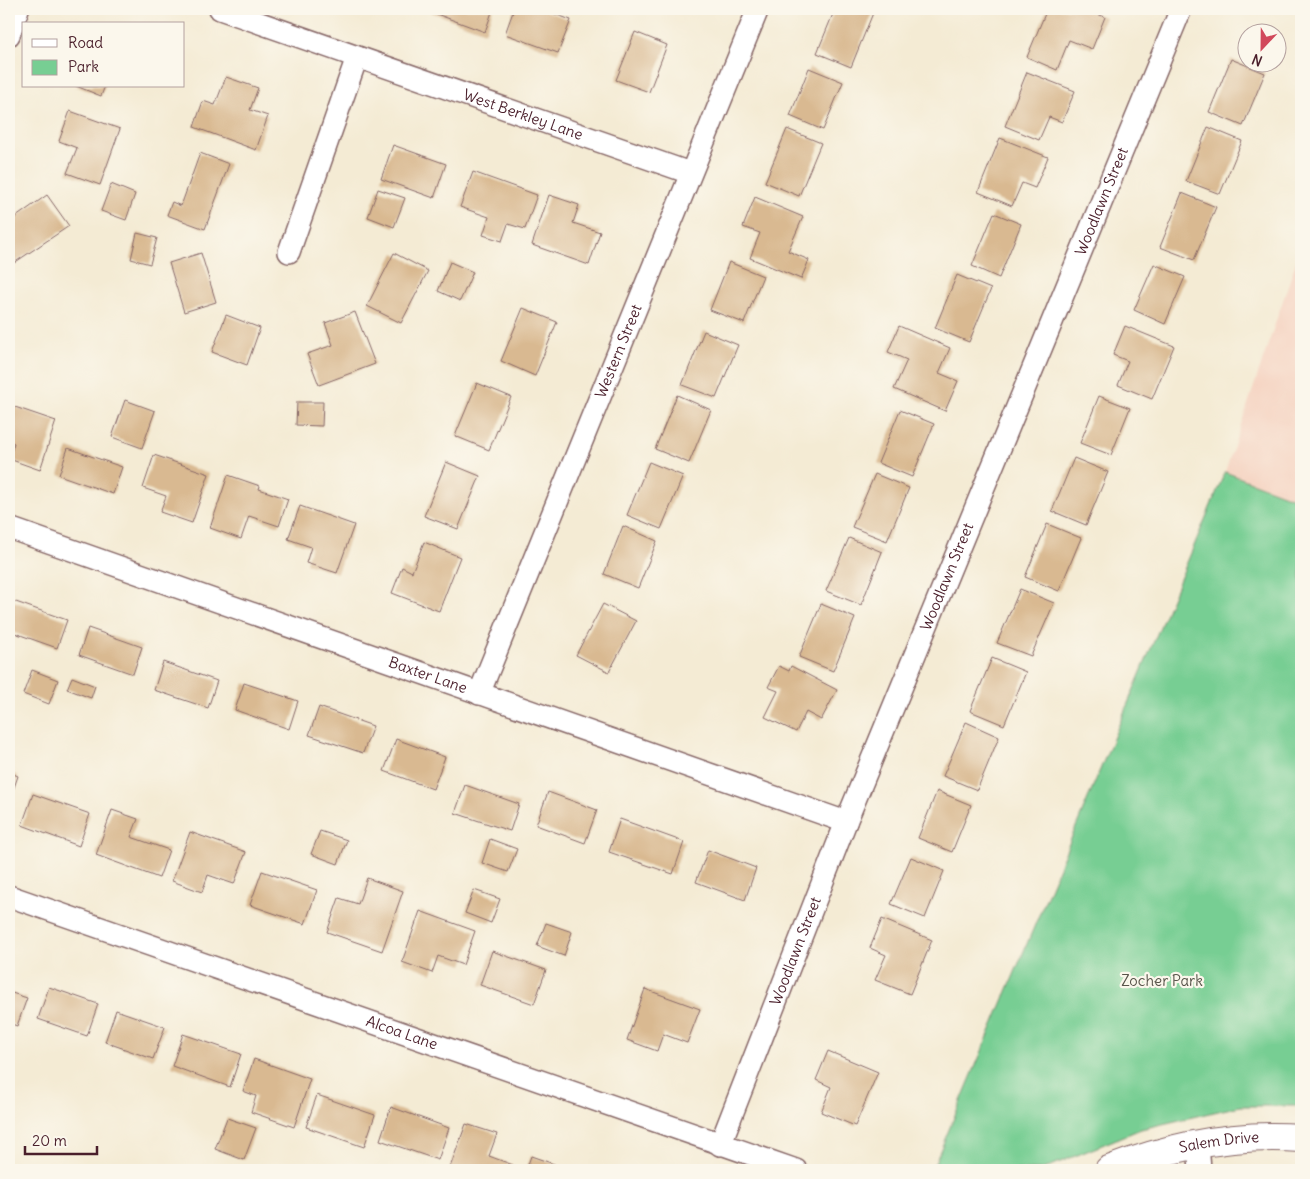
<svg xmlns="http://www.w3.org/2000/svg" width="1310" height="1179" font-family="Delius,sans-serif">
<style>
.built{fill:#f5d3c1}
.green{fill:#77ce93;stroke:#60765f}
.building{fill:#d9b991}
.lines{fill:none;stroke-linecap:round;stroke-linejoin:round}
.street-casing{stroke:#866666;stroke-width:24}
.secondary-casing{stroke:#866666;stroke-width:30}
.street{stroke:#fff;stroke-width:21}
.secondary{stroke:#fff;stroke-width:28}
.labels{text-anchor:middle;stroke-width:4.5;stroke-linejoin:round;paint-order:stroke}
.street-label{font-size:15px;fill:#4a1f2b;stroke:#fbf7ec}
.park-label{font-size:15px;fill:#58544a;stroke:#fbf7ec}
</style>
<rect width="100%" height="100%" fill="#fbf7ec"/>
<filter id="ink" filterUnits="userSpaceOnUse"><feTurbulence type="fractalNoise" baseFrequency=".02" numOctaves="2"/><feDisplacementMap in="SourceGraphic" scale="10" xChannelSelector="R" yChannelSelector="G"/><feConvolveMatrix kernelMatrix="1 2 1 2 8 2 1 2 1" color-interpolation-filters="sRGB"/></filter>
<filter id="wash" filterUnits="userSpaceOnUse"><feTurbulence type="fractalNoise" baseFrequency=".0096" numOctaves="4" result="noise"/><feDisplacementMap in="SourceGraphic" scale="20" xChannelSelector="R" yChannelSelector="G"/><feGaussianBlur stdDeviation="1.12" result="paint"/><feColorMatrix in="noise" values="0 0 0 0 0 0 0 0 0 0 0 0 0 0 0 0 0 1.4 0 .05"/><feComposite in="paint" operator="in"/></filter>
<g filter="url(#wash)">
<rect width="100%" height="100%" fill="#f4ebd4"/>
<!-- built -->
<path class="built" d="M 1301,247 L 1301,501 L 1225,472 Z"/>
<!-- green -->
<path class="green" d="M 1225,472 L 1301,501 L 1301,1106 L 1240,1106 L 1141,1129 L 1041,1170 L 932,1170 Z"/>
<g id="blocks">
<!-- building -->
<path class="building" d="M 433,9 L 493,9 L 485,32 L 431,12 Z
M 514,9 L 541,9 L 571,20 L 558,53 L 505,34 Z
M 835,9 L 862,9 L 873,13 L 851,67 L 817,53 Z
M 1047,9 L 1084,9 L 1105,17 L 1092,49 L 1069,40 L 1057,70 L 1027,57 Z
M 635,32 L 667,45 L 649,92 L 616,80 Z
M 1231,59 L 1265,73 L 1243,126 L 1209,112 Z
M 809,68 L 843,82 L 823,130 L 790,116 Z
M 1027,72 L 1075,91 L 1062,122 L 1049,117 L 1039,140 L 1005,126 Z
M 226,77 L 258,88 L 250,110 L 268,116 L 256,150 L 194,127 L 203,101 L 215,105 Z
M 76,86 L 105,86 L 101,96 Z
M 70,111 L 120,129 L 100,185 L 67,173 L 77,148 L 59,141 Z
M 1208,127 L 1242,141 L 1220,194 L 1186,181 Z
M 787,129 L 821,143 L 799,196 L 765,182 Z
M 1000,138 L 1048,157 L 1035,188 L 1022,183 L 1012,206 L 978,192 Z
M 393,145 L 446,164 L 434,198 L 381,179 Z
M 200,153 L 229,164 L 205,229 L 167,215 L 172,202 L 181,206 Z
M 473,172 L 537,195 L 525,229 L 508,224 L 502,241 L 483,235 L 489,217 L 460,207 Z
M 111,184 L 135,194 L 126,220 L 101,211 Z
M 378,189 L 405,198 L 394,227 L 368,217 Z
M 1182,193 L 1216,207 L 1194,260 L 1160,247 Z
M 47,195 L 69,226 L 14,263 L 9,256 L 9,222 Z
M 549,195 L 579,205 L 573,223 L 600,232 L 589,265 L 532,245 Z
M 755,197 L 803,217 L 788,251 L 809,260 L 801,279 L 750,258 L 760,233 L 743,227 Z
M 994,213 L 1021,224 L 999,278 L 972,266 Z
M 137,233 L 157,238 L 150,264 L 131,259 Z
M 201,253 L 216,302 L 184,312 L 169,263 Z
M 394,253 L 428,271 L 401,323 L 367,306 Z
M 450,262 L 473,272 L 460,301 L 438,291 Z
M 729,262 L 763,276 L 744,323 L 710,310 Z
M 1154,264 L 1185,277 L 1165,324 L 1134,310 Z
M 957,275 L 991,289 L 969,342 L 935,328 Z
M 523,308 L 557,322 L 535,376 L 501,361 Z
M 355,312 L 375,364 L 319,385 L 307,354 L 333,345 L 325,323 Z
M 226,315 L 260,328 L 247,365 L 212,352 Z
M 899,326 L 950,348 L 939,373 L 958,381 L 945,411 L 894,389 L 907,360 L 888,352 Z
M 1125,326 L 1174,346 L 1152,399 L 1118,385 L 1128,361 L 1113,355 Z
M 704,331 L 738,345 L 716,398 L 682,385 Z
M 477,383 L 511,397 L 489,450 L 455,436 Z
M 677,395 L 711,410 L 689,463 L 655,449 Z
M 1099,396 L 1130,408 L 1111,455 L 1080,443 Z
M 125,400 L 155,411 L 142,448 L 112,437 Z
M 297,402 L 323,402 L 322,426 L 296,425 Z
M 9,405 L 56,421 L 40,470 L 9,459 L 14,443 L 9,441 Z
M 900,410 L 934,424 L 912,477 L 878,463 Z
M 68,448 L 122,467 L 113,494 L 59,475 Z
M 154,455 L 209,474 L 192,523 L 160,512 L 166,496 L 143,488 Z
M 1074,458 L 1108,472 L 1086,525 L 1052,511 Z
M 446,462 L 480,476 L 458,529 L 424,516 Z
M 649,462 L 683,476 L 661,529 L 627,515 Z
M 875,474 L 909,488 L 887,541 L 852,527 Z
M 228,475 L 260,486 L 259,489 L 288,499 L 279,526 L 249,516 L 241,539 L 210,528 Z
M 300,506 L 354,525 L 337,573 L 306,563 L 311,547 L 288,539 Z
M 1047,524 L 1081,538 L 1059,591 L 1025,577 Z
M 623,526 L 657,541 L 638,588 L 604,574 Z
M 849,538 L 882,552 L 861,605 L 826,591 Z
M 424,542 L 460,557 L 439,611 L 392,593 L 402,567 L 412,572 Z
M 1020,589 L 1054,603 L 1031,656 L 997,643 Z
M 13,601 L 67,620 L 57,648 L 9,631 L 9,612 Z
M 603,604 L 636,621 L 609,672 L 576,655 Z
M 821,604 L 855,618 L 833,671 L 799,657 Z
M 88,628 L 142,647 L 133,674 L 79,655 Z
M 992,658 L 1026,672 L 1004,725 L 970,711 Z
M 163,662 L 217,681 L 208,708 L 154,690 Z
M 779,666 L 789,671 L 791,666 L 837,690 L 821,720 L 806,712 L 796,732 L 765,717 L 778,691 L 768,687 Z
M 32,670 L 58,680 L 49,704 L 23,694 Z
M 72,677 L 95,686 L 91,698 L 67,689 Z
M 244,683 L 298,701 L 289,729 L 235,710 Z
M 319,707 L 373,726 L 363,753 L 309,735 Z
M 966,722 L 999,737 L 977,790 L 943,776 Z
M 396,739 L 445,757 L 433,789 L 384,771 Z
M 9,772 L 18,776 L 9,802 Z
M 465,785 L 519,804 L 510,831 L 455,813 Z
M 937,791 L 971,805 L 952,852 L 918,838 Z
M 548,792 L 597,810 L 585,843 L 536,825 Z
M 33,794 L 90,814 L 79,846 L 22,825 Z
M 112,810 L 138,819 L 131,837 L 169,850 L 159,878 L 96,855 Z
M 620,819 L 684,842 L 673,874 L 609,852 Z
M 320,831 L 347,840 L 338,864 L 311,854 Z
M 190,832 L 246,852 L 234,884 L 208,875 L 202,892 L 172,881 Z
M 490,839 L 517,849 L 508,872 L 482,863 Z
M 708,850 L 756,868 L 745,900 L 696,882 Z
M 911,857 L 944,871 L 925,918 L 891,904 Z
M 262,871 L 317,890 L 305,924 L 250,905 Z
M 367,878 L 403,891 L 382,951 L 327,932 L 339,898 L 358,904 Z
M 474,890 L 500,899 L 491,923 L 465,913 Z
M 420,911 L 475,931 L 463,965 L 438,956 L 432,973 L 402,962 Z
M 882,919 L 932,940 L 910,994 L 875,980 L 886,955 L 870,948 Z
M 546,923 L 572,932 L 564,956 L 537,946 Z
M 492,951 L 546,970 L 534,1004 L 480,985 Z
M 49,987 L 98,1004 L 87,1036 L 38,1019 Z
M 645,989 L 700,1009 L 687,1043 L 663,1034 L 657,1051 L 627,1040 Z
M 9,992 L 27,998 L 17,1026 L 9,1023 Z
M 116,1010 L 165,1027 L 153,1059 L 105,1042 Z
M 183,1034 L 241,1054 L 230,1087 L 172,1066 Z
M 828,1051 L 878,1072 L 855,1126 L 821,1112 L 831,1087 L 816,1080 Z
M 254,1059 L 310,1079 L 294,1127 L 251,1112 L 256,1096 L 243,1091 Z
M 317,1095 L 375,1115 L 364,1147 L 306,1127 Z
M 391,1107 L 449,1128 L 438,1160 L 380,1140 Z
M 227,1118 L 256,1128 L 244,1160 L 215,1149 Z
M 466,1124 L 497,1134 L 489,1156 L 513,1165 L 511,1170 L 449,1170 Z
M 531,1156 L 571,1170 L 526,1170 Z"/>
</g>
</g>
<g filter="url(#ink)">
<use href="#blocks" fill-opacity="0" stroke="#866666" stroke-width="1"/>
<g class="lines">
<!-- street casing -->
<g class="street-casing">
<g id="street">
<path id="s1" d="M 220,9 L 690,173"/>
<path d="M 9,35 L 18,9"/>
<path d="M 289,252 L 357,57"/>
<path id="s2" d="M 9,528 L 846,822"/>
<path id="s3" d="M 479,694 L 758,9"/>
<path id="s4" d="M 9,896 L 796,1170"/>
<path d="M 1198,1144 L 1200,1170"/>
<path id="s5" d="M 720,1145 L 846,822 L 1181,9"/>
</g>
</g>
<!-- secondary casing -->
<g class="secondary-casing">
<g id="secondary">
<path id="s6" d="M 1109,1170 C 1170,1146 1236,1133 1301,1138"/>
</g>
</g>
<!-- street -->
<use href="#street" class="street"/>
<!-- secondary -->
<use href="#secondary" class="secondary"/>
</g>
</g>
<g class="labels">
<!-- street labels -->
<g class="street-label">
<text dy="5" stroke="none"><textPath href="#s1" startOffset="321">West Berkley Lane</textPath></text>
<text dy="5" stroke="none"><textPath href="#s5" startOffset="1018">Woodlawn Street</textPath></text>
<text dy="5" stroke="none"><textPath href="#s3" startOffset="370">Western Street</textPath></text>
<text dy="5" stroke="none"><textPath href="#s5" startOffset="612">Woodlawn Street</textPath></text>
<text dy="5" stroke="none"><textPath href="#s2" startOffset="444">Baxter Lane</textPath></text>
<text dy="5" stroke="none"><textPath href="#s5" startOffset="208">Woodlawn Street</textPath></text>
<text dy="5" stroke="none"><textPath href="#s4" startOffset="416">Alcoa Lane</textPath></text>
<text dy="5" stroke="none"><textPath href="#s6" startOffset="114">Salem Drive</textPath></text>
</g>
<!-- park labels -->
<g class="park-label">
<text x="1162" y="986">Zocher Park</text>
</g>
</g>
<!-- margin -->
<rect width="1310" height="1179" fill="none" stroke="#fbf7ec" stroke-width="30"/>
<!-- legend -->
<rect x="22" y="22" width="162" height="65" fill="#fbf7ec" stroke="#b4a19f"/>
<rect x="32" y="39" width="25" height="8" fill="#ffffff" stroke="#b4a19f"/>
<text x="68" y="48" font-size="15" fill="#4a1f2b">Road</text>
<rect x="32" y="60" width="25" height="15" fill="#77ce93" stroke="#b4a19f"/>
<text x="68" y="72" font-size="15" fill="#4a1f2b">Park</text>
<!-- north arrow -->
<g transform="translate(1262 48) rotate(202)"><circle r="24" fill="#fbf7ec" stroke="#b4a19f"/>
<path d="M0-4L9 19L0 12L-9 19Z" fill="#d1495b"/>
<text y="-8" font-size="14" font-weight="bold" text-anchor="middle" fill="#4a1f2b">N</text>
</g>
<!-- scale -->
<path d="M25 1146v8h72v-8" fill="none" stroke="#4a1f2b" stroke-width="2.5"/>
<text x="32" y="1146" font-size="15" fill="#4a1f2b" stroke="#fbf7ec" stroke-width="4" paint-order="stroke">20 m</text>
</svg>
